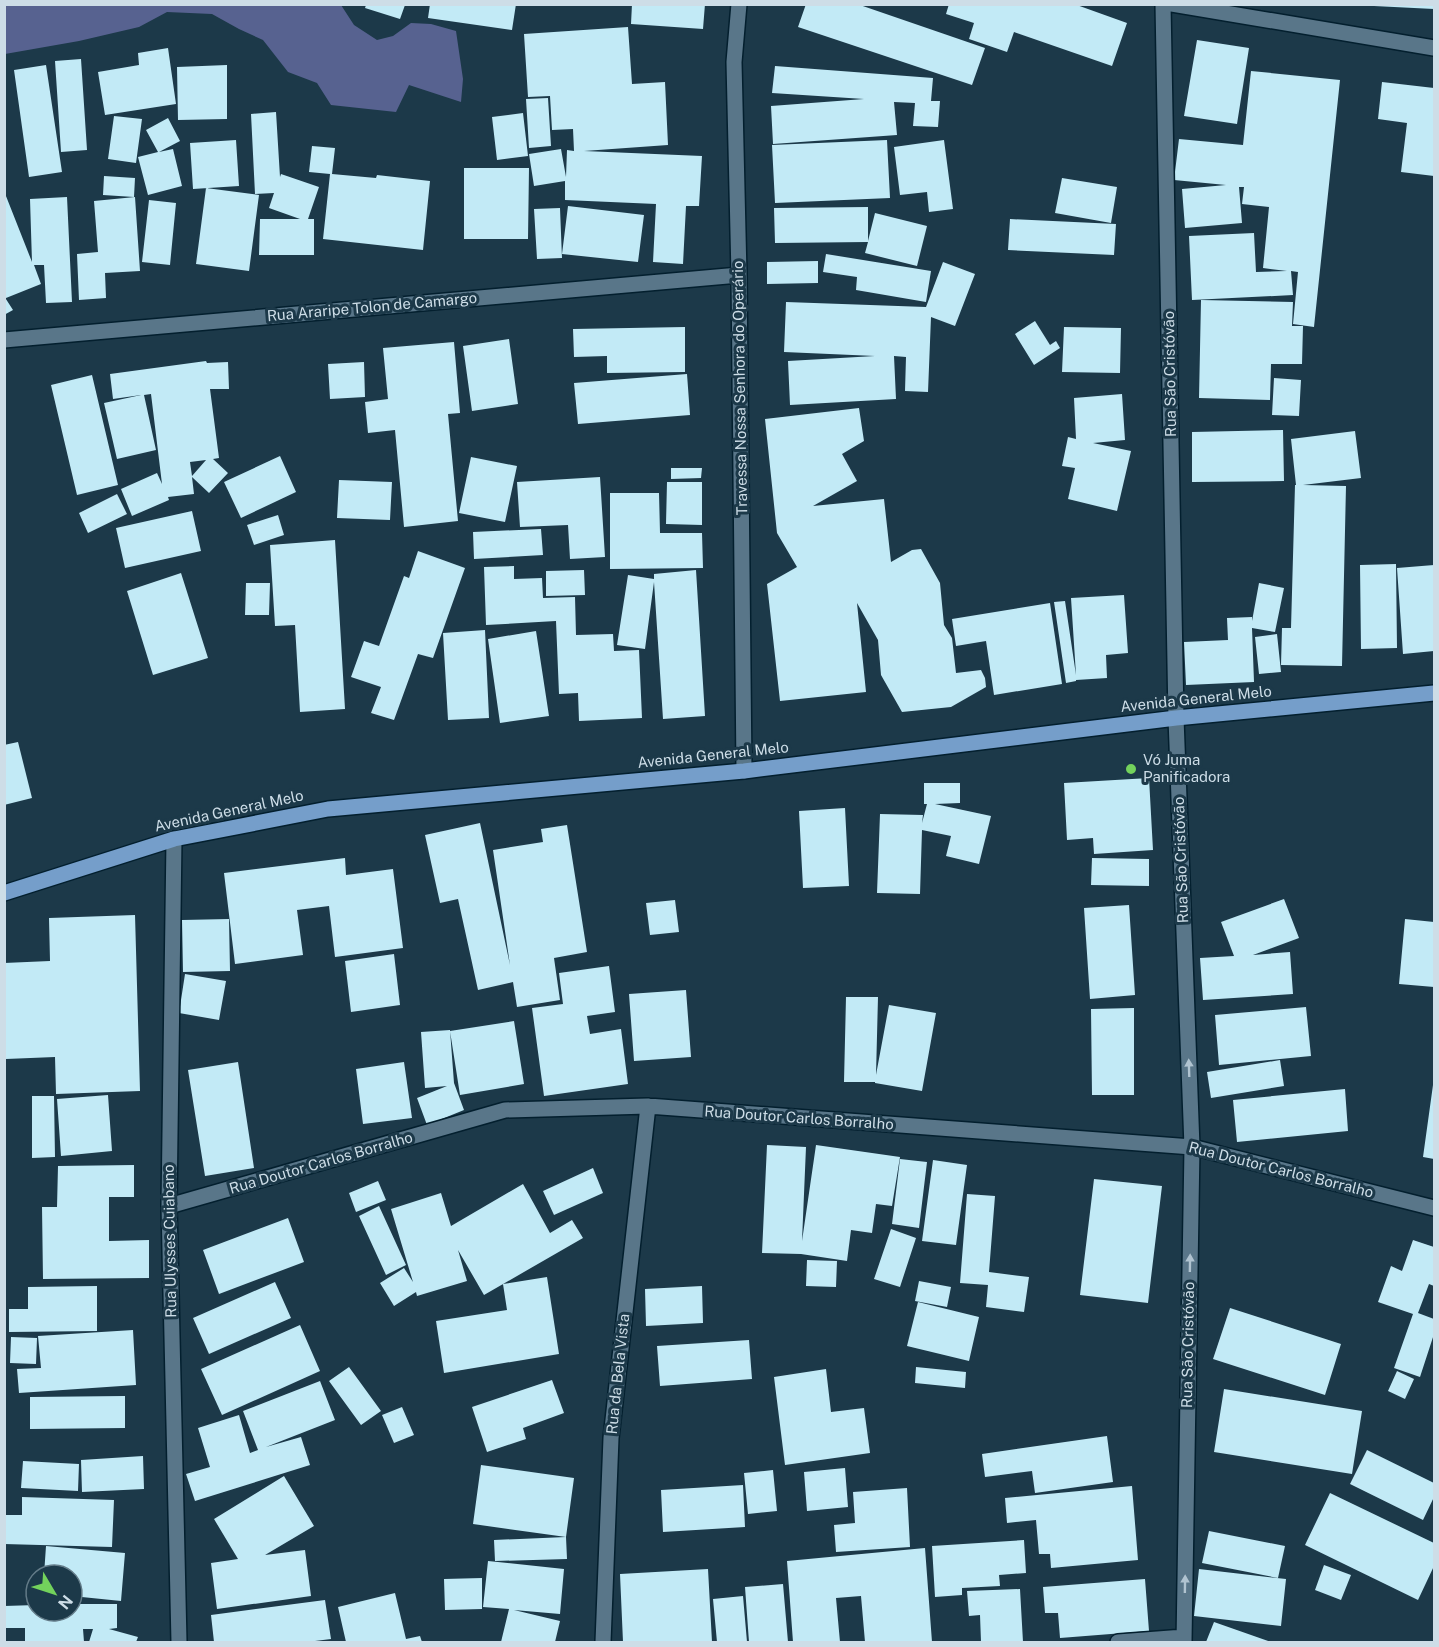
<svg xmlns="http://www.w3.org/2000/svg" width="1439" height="1647" font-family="'Public Sans',sans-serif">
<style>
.forest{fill:#576290}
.building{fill:#c2eaf6;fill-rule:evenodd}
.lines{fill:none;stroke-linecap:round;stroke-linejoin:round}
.minor-casing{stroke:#031f2e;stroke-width:18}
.major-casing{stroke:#031f2e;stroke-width:18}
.minor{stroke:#597689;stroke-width:15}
.major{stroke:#759eca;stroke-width:15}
.oneway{fill:#b0c3d0}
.poi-dot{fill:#73d25c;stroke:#1c3949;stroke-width:2}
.labels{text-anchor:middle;stroke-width:6;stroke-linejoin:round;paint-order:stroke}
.street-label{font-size:15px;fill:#cddde7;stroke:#1c3949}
.poi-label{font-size:15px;fill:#cddde7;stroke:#1c3949;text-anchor:start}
</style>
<rect width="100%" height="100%" fill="#1c3949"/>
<!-- forest -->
<path class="forest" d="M 4,5 L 341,5 L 354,25 L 377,40 L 393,36 L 411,23 L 431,24 L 456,31 L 463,79 L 461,102 L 409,85 L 396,112 L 331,105 L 317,83 L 288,72 L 263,40 L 239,29 L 212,14 L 167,12 L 139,27 L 79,41 L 5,54 Z"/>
<!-- building -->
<path class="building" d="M 430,4 L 516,4 L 512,30 L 428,18 Z
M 632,4 L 705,4 L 703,29 L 631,24 Z
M 806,4 L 857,4 L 985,48 L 972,85 L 798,27 Z
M 949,4 L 1074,4 L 1127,23 L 1112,66 L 1014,32 L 1007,52 L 969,39 L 974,23 L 946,14 Z
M 1374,4 L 1434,4 L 1434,9 L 1374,6 Z
M 366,5 L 405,5 L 400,19 L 365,8 Z
M 628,27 L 632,84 L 665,82 L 668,145 L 584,151 L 702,156 L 699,206 L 686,206 L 683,264 L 653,262 L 656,204 L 565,200 L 565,181 L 534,186 L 529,154 L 561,149 L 566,177 L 567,150 L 574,151 L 573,129 L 552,130 L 550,96 L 528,97 L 524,34 Z
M 1197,40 L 1249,48 L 1237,124 L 1184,116 Z
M 168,48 L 176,104 L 105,115 L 98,72 L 139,65 L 138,53 Z
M 81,59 L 87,150 L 61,152 L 55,61 Z
M 46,65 L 62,172 L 29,177 L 14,70 Z
M 227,65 L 227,119 L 178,120 L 177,67 Z
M 775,66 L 933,78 L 931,101 L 940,101 L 938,127 L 913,126 L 915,103 L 894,102 L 897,135 L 773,144 L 771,106 L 864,99 L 772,93 Z
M 1251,71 L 1340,80 L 1314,327 L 1293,324 L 1298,272 L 1291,271 L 1293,295 L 1192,300 L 1189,236 L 1254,233 L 1256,272 L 1287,271 L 1263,268 L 1269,207 L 1242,204 L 1244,187 L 1239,187 L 1242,223 L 1185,228 L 1182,189 L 1226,185 L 1174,180 L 1179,139 L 1243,145 Z
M 1382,82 L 1434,88 L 1434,176 L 1401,172 L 1407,123 L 1378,119 Z
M 548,98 L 551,146 L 529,148 L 526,99 Z
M 276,112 L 280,177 L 281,174 L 319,187 L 308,219 L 314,219 L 314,255 L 259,255 L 260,219 L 300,219 L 269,208 L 274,193 L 255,194 L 251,114 Z
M 523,113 L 528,156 L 497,160 L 492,117 Z
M 114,116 L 142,119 L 136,163 L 108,159 Z
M 168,118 L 180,141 L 159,152 L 173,149 L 182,186 L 148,195 L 138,157 L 158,152 L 146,130 Z
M 236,140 L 239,186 L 193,189 L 190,143 Z
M 887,140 L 890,198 L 775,203 L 772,145 Z
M 944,140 L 953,209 L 929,212 L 927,192 L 900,195 L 894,147 Z
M 312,146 L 335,148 L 332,174 L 376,178 L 377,175 L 430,181 L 423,250 L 323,239 L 330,174 L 309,172 Z
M 464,168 L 529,168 L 528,239 L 464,239 Z
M 104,176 L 135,178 L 134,197 L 103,195 Z
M 1062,178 L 1117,187 L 1111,223 L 1055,213 Z
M 206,188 L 259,195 L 249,271 L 196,264 Z
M 4,191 L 32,262 L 30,199 L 67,197 L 72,302 L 46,303 L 44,265 L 34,265 L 41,284 L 6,298 L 4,293 Z
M 135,197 L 140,271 L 105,273 L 106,298 L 79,300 L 77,254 L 98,252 L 94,201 Z
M 149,200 L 176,203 L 170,265 L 142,262 Z
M 568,206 L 644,215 L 638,262 L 562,254 Z
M 868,207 L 868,241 L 875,213 L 927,226 L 917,266 L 865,253 L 868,242 L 775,243 L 774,208 Z
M 560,208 L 562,258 L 537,259 L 534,209 Z
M 1010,219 L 1116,224 L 1114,255 L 1008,250 Z
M 826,254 L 931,271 L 926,302 L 856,290 L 857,277 L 823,272 Z
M 818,261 L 818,283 L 767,284 L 767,262 Z
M 943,262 L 975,274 L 955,326 L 931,317 L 928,392 L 905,391 L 906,357 L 894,356 L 896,399 L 790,405 L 788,361 L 875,356 L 784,352 L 786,302 L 926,307 Z
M 4,296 L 13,310 L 4,315 Z
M 1201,300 L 1293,302 L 1292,326 L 1303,326 L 1302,364 L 1271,364 L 1270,400 L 1199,398 Z
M 1035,321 L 1050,345 L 1056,341 L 1060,348 L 1034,365 L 1015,334 Z
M 685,327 L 685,372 L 607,373 L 607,356 L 574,357 L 573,329 Z
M 1064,327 L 1121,328 L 1120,373 L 1062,372 Z
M 509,339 L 518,404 L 472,411 L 463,346 Z
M 454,342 L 460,413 L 448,414 L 458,521 L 404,527 L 395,430 L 368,433 L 365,402 L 388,399 L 383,348 Z
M 206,361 L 207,363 L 228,362 L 229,389 L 210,389 L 219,458 L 213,459 L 228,473 L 209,493 L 192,477 L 194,494 L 168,497 L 169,500 L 132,516 L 121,489 L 157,473 L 162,484 L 151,394 L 144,395 L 156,450 L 117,459 L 104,403 L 141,395 L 113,399 L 110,374 ZM 206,460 L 192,476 L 190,462 Z
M 364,362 L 365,397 L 330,399 L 328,364 Z
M 687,374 L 690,415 L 578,424 L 574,383 Z
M 92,375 L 118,485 L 77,495 L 51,385 Z
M 1274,378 L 1301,380 L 1299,416 L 1272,415 Z
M 1122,394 L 1125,440 L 1093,443 L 1131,451 L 1117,511 L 1068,499 L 1075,468 L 1062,466 L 1068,437 L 1076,439 L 1074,398 Z
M 859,408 L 864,441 L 842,454 L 857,481 L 813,506 L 884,499 L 891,562 L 912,550 L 921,549 L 940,583 L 944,625 L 952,638 L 956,673 L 981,670 L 985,678 L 986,687 L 951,707 L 902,712 L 881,675 L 878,640 L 857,603 L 866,692 L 780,701 L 767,584 L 797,567 L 777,533 L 765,419 Z
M 1283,430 L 1284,481 L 1192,482 L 1192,432 Z
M 1355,431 L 1361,478 L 1303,485 L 1346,486 L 1342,666 L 1281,665 L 1282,628 L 1291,628 L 1295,485 L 1296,485 L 1291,439 Z
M 280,456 L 296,492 L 241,518 L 224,482 Z
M 471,457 L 517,466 L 505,522 L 459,513 Z
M 671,468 L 702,468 L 701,478 L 671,479 Z
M 600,477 L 605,557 L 570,559 L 568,525 L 520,527 L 517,482 Z
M 339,480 L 392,482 L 390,520 L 337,518 Z
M 667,482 L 702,482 L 702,525 L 666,524 Z
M 610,493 L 659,493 L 660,533 L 702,533 L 703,568 L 610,569 Z
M 117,494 L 127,514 L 88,533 L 79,513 Z
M 192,511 L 201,551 L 125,568 L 116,528 Z
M 278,515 L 284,535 L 254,545 L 247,525 Z
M 541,529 L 543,555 L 474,559 L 473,532 Z
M 335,540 L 345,709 L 300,712 L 295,625 L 275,626 L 270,545 Z
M 418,551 L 465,568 L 433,658 L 418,654 L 394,720 L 371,713 L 381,687 L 351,677 L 364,641 L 379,646 L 404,576 L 409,578 Z
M 1396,564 L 1397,648 L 1361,649 L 1360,565 Z
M 1434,565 L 1434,651 L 1403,654 L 1397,568 Z
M 514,566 L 514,579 L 542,578 L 543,598 L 575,597 L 576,635 L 613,634 L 614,651 L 639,650 L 642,718 L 579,721 L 578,693 L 559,694 L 556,621 L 486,625 L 484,567 Z
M 584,570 L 585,595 L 546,596 L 546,571 Z
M 696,570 L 705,716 L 663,719 L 654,582 L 645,649 L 617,645 L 628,575 L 654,579 L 654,574 Z
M 181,573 L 208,658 L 153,675 L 127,591 Z
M 246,583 L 270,583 L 269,615 L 245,615 Z
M 1259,583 L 1284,588 L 1275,632 L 1252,628 L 1254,682 L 1186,685 L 1184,642 L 1228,640 L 1227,618 L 1252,617 L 1252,621 Z
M 1124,595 L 1128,653 L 1106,655 L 1107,678 L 1076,680 L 1076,681 L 1066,683 L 1054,602 L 1065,601 L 1076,675 L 1071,598 Z
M 1050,603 L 1062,684 L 994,695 L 986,641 L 956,646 L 952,619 Z
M 485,630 L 489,718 L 448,720 L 443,633 Z
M 536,631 L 549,716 L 500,723 L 488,639 Z
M 1277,634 L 1281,672 L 1259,674 L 1255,637 Z
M 18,742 L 32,798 L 4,805 L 4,745 Z
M 1149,778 L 1153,850 L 1094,854 L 1093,838 L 1067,840 L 1064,783 Z
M 924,783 L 960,783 L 960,803 L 935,804 L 991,816 L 979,864 L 946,856 L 951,836 L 922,830 L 920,894 L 877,893 L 880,814 L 923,815 L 922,823 L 927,804 L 924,804 Z
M 845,808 L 849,886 L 803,888 L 799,811 Z
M 480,823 L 510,965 L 493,850 L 543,842 L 541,829 L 567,825 L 587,952 L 554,958 L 560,1000 L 517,1007 L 513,982 L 478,990 L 458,899 L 440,903 L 425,835 Z
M 345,858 L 346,875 L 393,869 L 403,948 L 335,957 L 329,906 L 297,910 L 303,955 L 235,964 L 224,873 Z
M 1092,858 L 1149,859 L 1149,886 L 1091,885 Z
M 1284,899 L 1299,938 L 1253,955 L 1290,952 L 1293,994 L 1203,1000 L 1200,958 L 1234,956 L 1221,922 Z
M 675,900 L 679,932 L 650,935 L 646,903 Z
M 1129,905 L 1135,995 L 1090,999 L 1084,908 Z
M 135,915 L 140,1091 L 56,1094 L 55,1057 L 6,1059 L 4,963 L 50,961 L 49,918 Z
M 229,919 L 230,971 L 183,972 L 182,920 Z
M 1405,919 L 1434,922 L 1434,987 L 1399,984 Z
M 394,954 L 400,1005 L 351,1012 L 345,961 Z
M 609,966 L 615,1012 L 587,1016 L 590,1034 L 621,1029 L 628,1084 L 544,1096 L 532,1008 L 563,1004 L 559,973 Z
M 185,974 L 226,981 L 219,1020 L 179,1013 Z
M 686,990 L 691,1057 L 634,1061 L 629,994 Z
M 846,997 L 878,997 L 876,1075 L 889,1005 L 936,1013 L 922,1091 L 875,1083 L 875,1082 L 844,1082 Z
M 1306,1007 L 1311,1056 L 1219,1065 L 1215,1015 Z
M 1134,1008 L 1134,1095 L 1092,1095 L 1091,1009 Z
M 514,1021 L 524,1084 L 460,1095 L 450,1031 Z
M 450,1030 L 454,1083 L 464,1110 L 427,1125 L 417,1098 L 447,1086 L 425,1088 L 421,1032 Z
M 1280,1060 L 1284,1086 L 1211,1098 L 1207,1072 Z
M 238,1062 L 254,1168 L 205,1176 L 188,1070 Z
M 404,1062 L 412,1118 L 363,1124 L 356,1069 Z
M 1433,1085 L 1434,1085 L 1434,1159 L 1423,1157 Z
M 1345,1089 L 1348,1131 L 1237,1142 L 1233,1100 Z
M 108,1095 L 112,1151 L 61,1156 L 57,1099 Z
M 32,1096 L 54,1096 L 55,1157 L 32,1158 Z
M 767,1145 L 806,1147 L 802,1241 L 816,1145 L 900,1157 L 892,1206 L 876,1204 L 872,1233 L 851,1230 L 847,1261 L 801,1254 L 762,1253 Z
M 900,1159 L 927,1162 L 919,1228 L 892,1224 Z
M 933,1160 L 967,1165 L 956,1245 L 922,1241 Z
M 134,1165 L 134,1197 L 109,1197 L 109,1241 L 149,1240 L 149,1278 L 43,1279 L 42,1207 L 57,1207 L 58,1166 Z
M 593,1168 L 603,1193 L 554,1215 L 543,1191 Z
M 1094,1179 L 1162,1186 L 1148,1303 L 1080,1295 Z
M 378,1181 L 386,1200 L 356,1212 L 349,1193 Z
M 523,1184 L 550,1233 L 572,1220 L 583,1238 L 484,1295 L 458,1250 L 467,1281 L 417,1296 L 416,1292 L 394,1306 L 380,1283 L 404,1268 L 413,1282 L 391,1209 L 441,1193 L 451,1226 Z
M 967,1194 L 995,1196 L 989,1272 L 1029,1277 L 1024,1312 L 986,1307 L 988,1285 L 960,1283 Z
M 379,1206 L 406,1265 L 386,1275 L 359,1216 Z
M 288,1218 L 304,1262 L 219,1294 L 203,1250 Z
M 891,1229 L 916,1238 L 900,1287 L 874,1279 Z
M 1413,1240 L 1434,1247 L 1434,1286 L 1429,1284 L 1418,1313 L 1434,1319 L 1434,1334 L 1420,1377 L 1394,1368 L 1413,1314 L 1378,1302 L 1391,1266 L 1402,1271 Z
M 807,1260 L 837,1261 L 836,1287 L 806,1286 Z
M 547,1277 L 559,1354 L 444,1373 L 436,1321 L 507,1310 L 503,1284 Z
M 919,1281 L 951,1287 L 947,1307 L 915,1301 Z
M 275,1282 L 291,1318 L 209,1354 L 193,1318 Z
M 97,1286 L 97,1331 L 9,1332 L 9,1309 L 28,1309 L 28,1287 Z
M 702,1286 L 703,1323 L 646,1326 L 645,1289 Z
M 918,1302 L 979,1317 L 969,1361 L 907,1346 Z
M 1230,1308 L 1341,1344 L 1325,1395 L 1213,1359 Z
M 300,1325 L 320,1371 L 222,1415 L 201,1369 Z
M 133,1330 L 136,1385 L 19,1393 L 17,1369 L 41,1368 L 38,1336 Z
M 11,1337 L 37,1338 L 36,1364 L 10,1363 Z
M 749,1340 L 752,1379 L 660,1386 L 657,1346 Z
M 349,1367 L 381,1411 L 361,1425 L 329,1381 Z
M 916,1367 L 966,1372 L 965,1388 L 915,1383 Z
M 826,1369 L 831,1412 L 864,1408 L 870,1453 L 785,1465 L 774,1377 Z
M 1397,1371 L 1414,1379 L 1405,1399 L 1388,1391 Z
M 552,1380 L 564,1413 L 523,1428 L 526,1439 L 487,1452 L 472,1407 Z
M 320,1381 L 335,1420 L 266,1447 L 301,1437 L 310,1465 L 195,1501 L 186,1474 L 210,1467 L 198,1428 L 239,1415 L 250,1453 L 258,1450 L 243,1411 Z
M 1224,1389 L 1362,1411 L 1352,1474 L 1214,1452 Z
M 125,1396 L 125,1428 L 30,1429 L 30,1397 Z
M 402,1407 L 414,1435 L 394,1443 L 382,1415 Z
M 1107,1436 L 1113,1482 L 1035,1493 L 1032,1471 L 985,1477 L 982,1454 Z
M 1367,1450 L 1434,1483 L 1434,1497 L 1423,1520 L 1350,1484 Z
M 143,1456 L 144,1489 L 82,1492 L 81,1460 Z
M 23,1461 L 79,1464 L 78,1491 L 21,1488 Z
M 481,1465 L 574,1478 L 566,1537 L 473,1524 Z
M 845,1468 L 848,1507 L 807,1511 L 804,1472 Z
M 773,1470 L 777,1511 L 748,1514 L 744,1473 Z
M 284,1476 L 314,1526 L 265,1555 L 305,1550 L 311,1596 L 217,1609 L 211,1563 L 238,1559 L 214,1519 Z
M 743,1485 L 745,1527 L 663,1532 L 661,1490 Z
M 1132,1486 L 1138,1560 L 1051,1568 L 1050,1554 L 1039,1554 L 1036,1520 L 1007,1523 L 1005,1498 Z
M 907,1488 L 910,1547 L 836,1552 L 834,1525 L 855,1523 L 853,1492 Z
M 1330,1493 L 1434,1543 L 1434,1566 L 1418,1600 L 1305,1545 Z
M 22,1497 L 114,1500 L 112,1547 L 4,1544 L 4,1515 L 22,1515 Z
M 1209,1531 L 1285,1546 L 1278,1578 L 1202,1563 Z
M 566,1537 L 567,1559 L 495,1561 L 494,1540 Z
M 1024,1540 L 1026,1573 L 999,1575 L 1000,1586 L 962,1588 L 962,1595 L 935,1597 L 932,1546 Z
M 46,1546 L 125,1553 L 121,1601 L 72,1596 L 72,1575 L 44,1575 Z
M 925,1548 L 932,1642 L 865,1642 L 861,1596 L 836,1598 L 840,1642 L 793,1642 L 787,1561 Z
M 488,1561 L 564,1569 L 560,1614 L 514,1610 L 560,1621 L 555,1642 L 501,1642 L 509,1609 L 483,1607 Z
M 1324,1565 L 1351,1575 L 1341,1600 L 1315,1590 Z
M 708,1569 L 712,1642 L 623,1642 L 620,1574 Z
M 1199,1569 L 1286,1579 L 1281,1626 L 1194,1616 Z
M 482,1578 L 482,1609 L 445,1610 L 444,1579 Z
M 1145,1579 L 1149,1631 L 1060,1638 L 1058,1613 L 1045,1613 L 1043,1587 Z
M 783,1584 L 788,1642 L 749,1642 L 745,1587 Z
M 1020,1589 L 1023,1642 L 981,1642 L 980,1615 L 969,1616 L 967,1591 Z
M 395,1593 L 406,1639 L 420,1636 L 422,1642 L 346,1642 L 338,1607 Z
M 743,1596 L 747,1642 L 717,1642 L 713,1599 Z
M 325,1600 L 331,1639 L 307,1642 L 214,1642 L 211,1615 Z
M 72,1604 L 117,1604 L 117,1628 L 109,1629 L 138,1637 L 136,1642 L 89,1642 L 93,1629 L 83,1629 L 84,1642 L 25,1642 L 25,1628 L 4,1628 L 4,1606 L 36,1605 L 36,1611 L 72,1611 Z
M 1214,1622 L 1271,1642 L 1206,1642 Z"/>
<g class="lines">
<!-- minor casing -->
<g class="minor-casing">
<path id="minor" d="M 739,4 L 734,62 L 739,275 L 744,771
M 1163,4 L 1176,718 L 1192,1147 L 1184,1642
M 1172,4 L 1434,48
M 4,340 L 739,275
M 174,839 L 169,1206 L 179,1642
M 169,1206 L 505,1110 L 648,1106 L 1192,1147 L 1434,1208
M 603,1642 L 611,1438 L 648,1106
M 1118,1642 L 1184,1637"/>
</g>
<!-- major casing -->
<g class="major-casing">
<path id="major" d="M 4,893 L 174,839 L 328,809 L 744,771 L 1176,718 L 1434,693"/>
</g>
<!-- minor -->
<use href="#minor" class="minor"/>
<!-- major -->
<use href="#major" class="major"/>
</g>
<!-- one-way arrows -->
<defs><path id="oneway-solid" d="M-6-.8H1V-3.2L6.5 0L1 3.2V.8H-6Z" transform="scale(1.5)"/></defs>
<g class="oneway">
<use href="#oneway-solid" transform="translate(1189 1068) rotate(-92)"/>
<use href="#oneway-solid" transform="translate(1190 1263) rotate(-89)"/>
<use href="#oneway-solid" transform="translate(1185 1584) rotate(-89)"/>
</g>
<!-- markers -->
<circle class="poi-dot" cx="1131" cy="769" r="6"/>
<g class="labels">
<!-- street labels -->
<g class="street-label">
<text transform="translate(372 307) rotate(-5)" y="5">Rua Araripe Tolon de Camargo</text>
<text transform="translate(1170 374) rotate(-91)" y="5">Rua São Cristóvão</text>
<text transform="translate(740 388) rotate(-91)" y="5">Travessa Nossa Senhora do Operário</text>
<text transform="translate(1196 699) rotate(-6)" y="5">Avenida General Melo</text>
<text transform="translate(713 755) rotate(-6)" y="5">Avenida General Melo</text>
<text transform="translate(229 811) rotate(-12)" y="5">Avenida General Melo</text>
<text transform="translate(1181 860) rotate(-92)" y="5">Rua São Cristóvão</text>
<text transform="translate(799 1118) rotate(4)" y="5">Rua Doutor Carlos Borralho</text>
<text transform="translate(321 1163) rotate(-16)" y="5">Rua Doutor Carlos Borralho</text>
<text transform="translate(1281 1170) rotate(14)" y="5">Rua Doutor Carlos Borralho</text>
<text transform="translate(170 1241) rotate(-91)" y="5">Rua Ulysses Cuiabano</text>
<text transform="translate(1188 1345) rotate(-89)" y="5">Rua São Cristóvão</text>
<text transform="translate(618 1374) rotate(-84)" y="5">Rua da Bela Vista</text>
</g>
<!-- poi labels -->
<g class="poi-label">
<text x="1143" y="765">Vó Juma<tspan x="1143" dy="17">Panificadora</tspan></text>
</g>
</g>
<!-- border -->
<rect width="1439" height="1647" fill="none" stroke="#cddde7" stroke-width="12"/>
<!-- north arrow -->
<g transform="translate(54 1593) rotate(129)"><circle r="28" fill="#1c3949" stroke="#637b88" stroke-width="1.5"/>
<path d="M0-4.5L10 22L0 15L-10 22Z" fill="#73d25c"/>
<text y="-9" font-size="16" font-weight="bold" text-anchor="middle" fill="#cddde7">N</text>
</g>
</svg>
